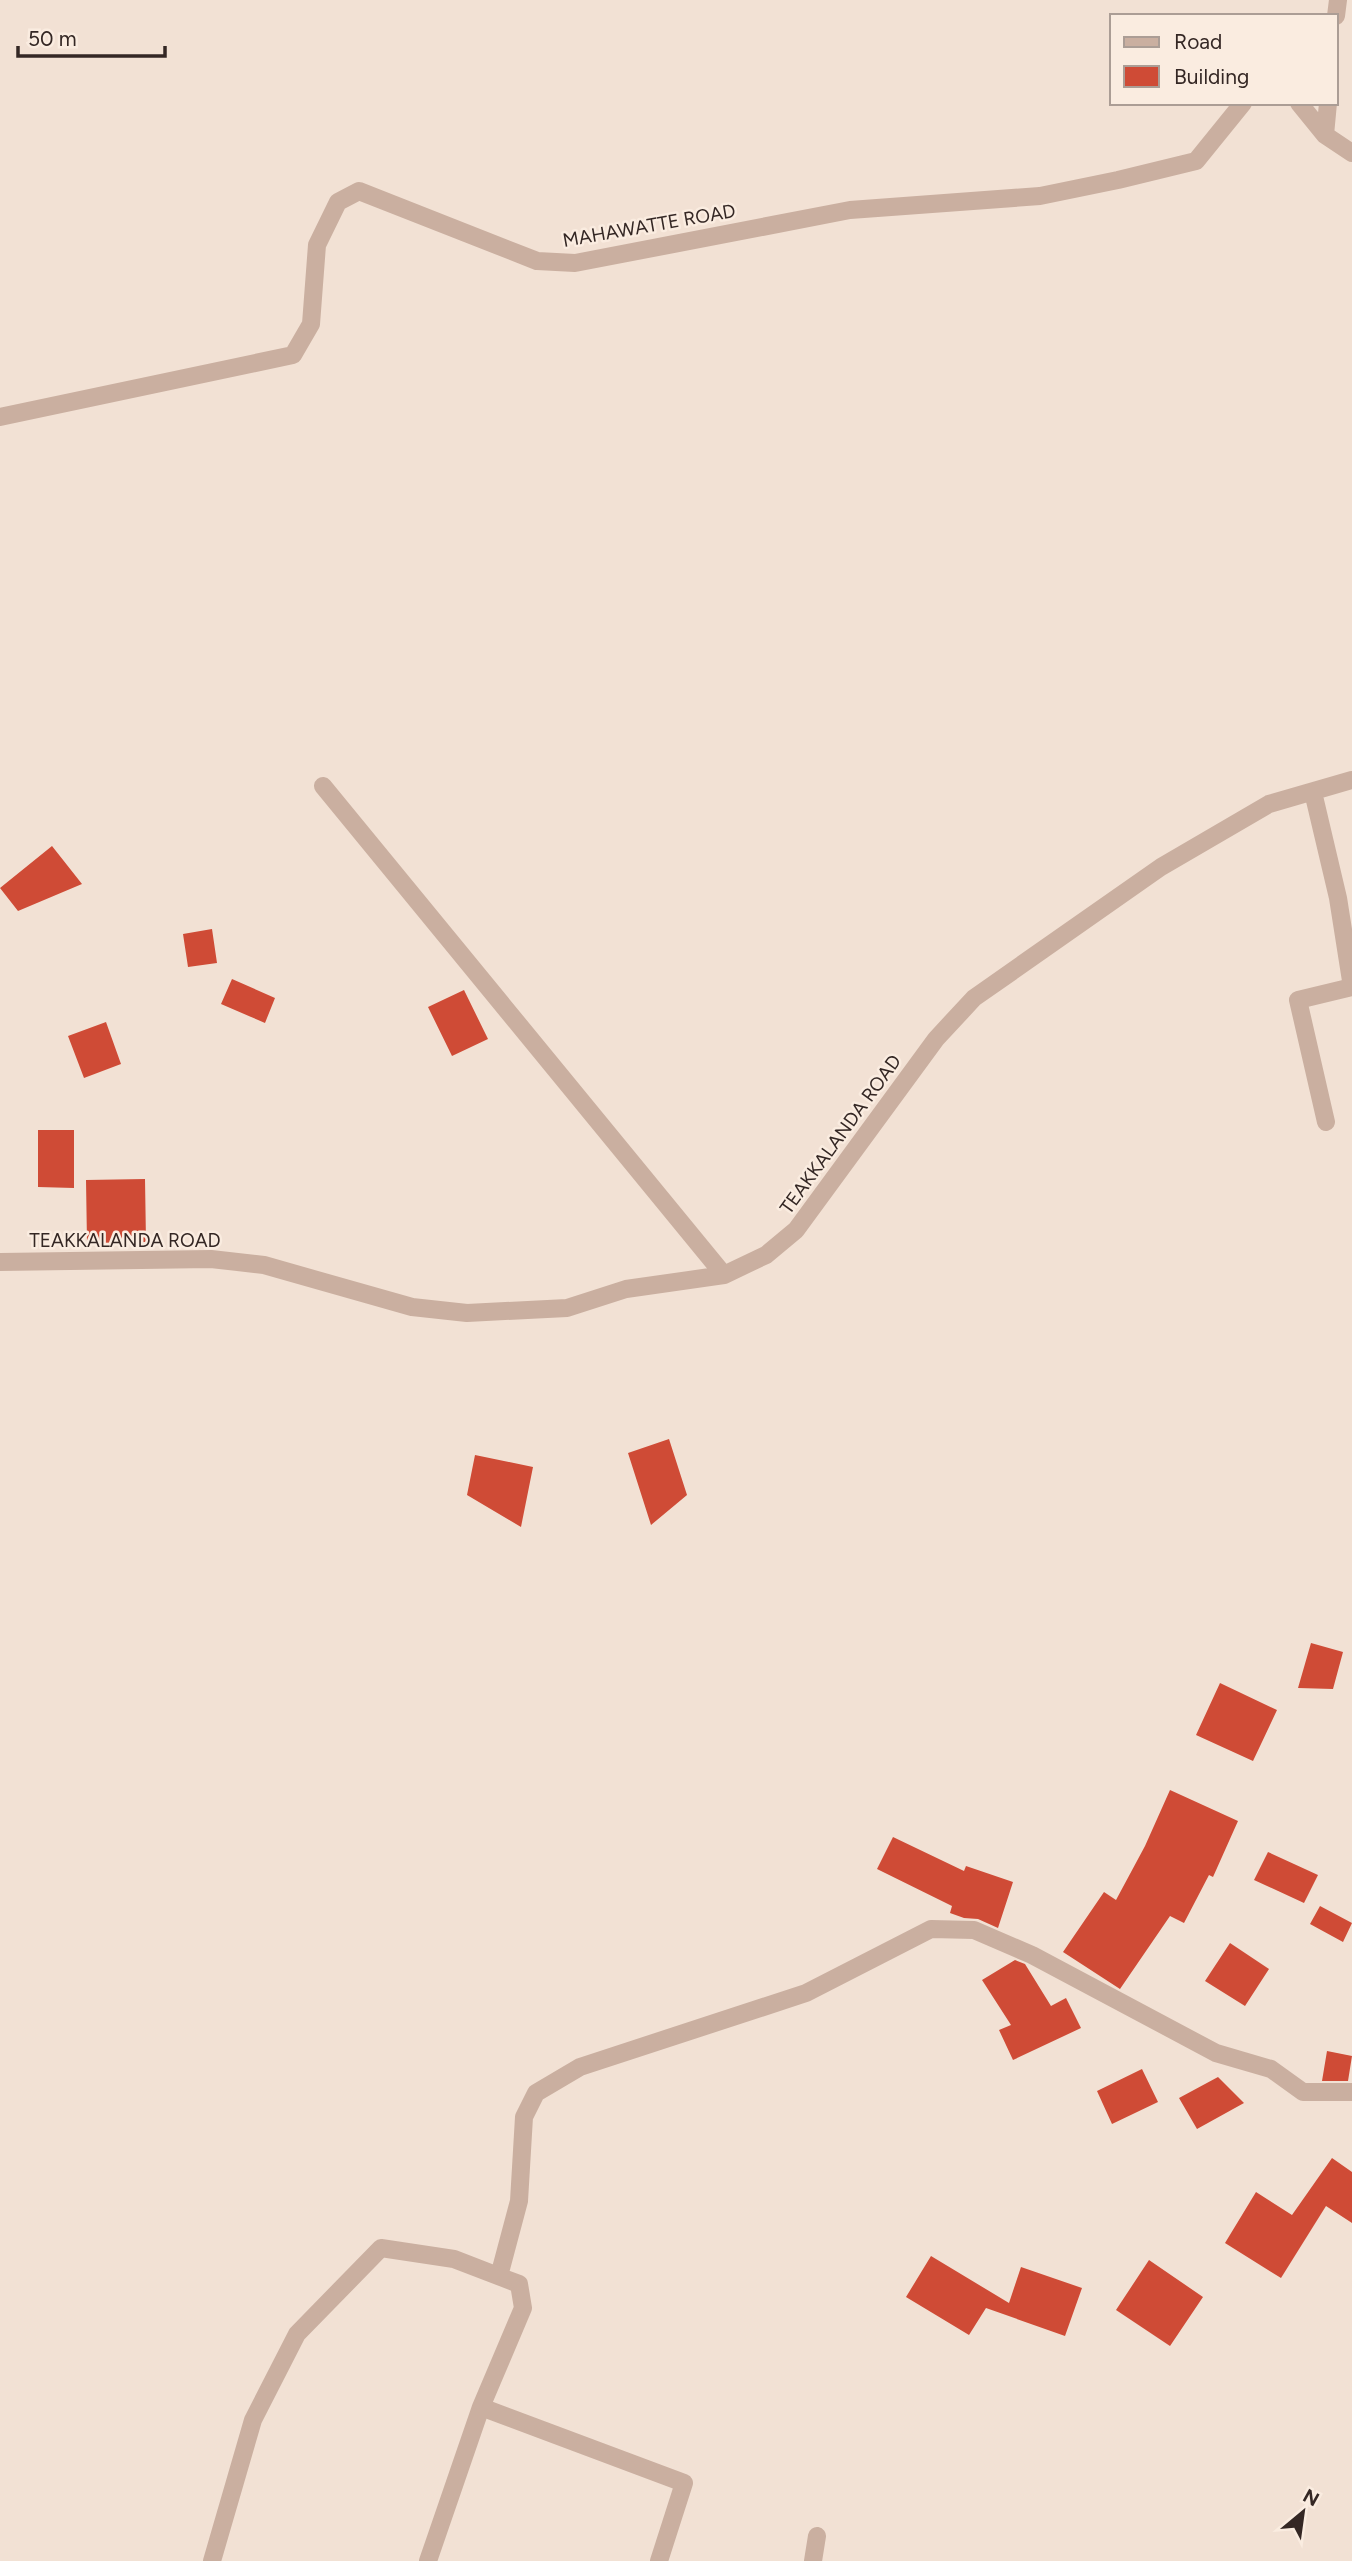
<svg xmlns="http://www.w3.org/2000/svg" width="1352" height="2561" font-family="Figtree,sans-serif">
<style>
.building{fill:#cf4b36}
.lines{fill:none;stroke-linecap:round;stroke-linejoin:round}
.minor{stroke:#caafa0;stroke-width:18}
.labels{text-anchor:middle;stroke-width:5;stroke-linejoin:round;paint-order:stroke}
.street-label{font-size:19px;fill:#342724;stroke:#faece0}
</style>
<rect width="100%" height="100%" fill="#f2e1d4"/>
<!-- building -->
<path class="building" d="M 52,846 L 82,884 L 18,911 L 0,888 Z
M 212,929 L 217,963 L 188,967 L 183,934 Z
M 232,979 L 275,998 L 265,1023 L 221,1004 Z
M 464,990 L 488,1039 L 452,1056 L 428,1007 Z
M 106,1022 L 121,1064 L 84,1078 L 68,1036 Z
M 38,1130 L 74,1130 L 74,1188 L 38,1187 Z
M 145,1179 L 146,1242 L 87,1243 L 86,1180 Z
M 669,1439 L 687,1495 L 651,1525 L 628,1453 Z
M 475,1455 L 533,1467 L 521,1527 L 467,1495 Z
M 1311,1643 L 1343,1652 L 1333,1689 L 1298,1688 Z
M 1220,1683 L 1277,1710 L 1253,1761 L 1196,1735 Z
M 1170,1790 L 1238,1821 L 1213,1877 L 1209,1875 L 1184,1923 L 1170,1916 L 1120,1989 L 1063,1952 L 1104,1892 L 1116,1900 L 1145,1846 Z
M 893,1837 L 964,1871 L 966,1866 L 1013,1882 L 998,1928 L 978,1919 L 964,1918 L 950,1913 L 952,1906 L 877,1869 Z
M 1268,1852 L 1318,1875 L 1304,1903 L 1254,1880 Z
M 1320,1906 L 1352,1923 L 1343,1942 L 1310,1924 Z
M 1230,1943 L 1269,1969 L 1245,2006 L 1205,1981 Z
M 1015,1960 L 1025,1964 L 1051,2006 L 1066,1998 L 1081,2028 L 1013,2060 L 999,2030 L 1011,2025 L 982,1980 Z
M 1327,2051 L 1352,2056 L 1348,2081 L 1322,2081 Z
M 1142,2069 L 1158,2102 L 1112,2124 L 1097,2091 Z
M 1218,2077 L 1244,2103 L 1197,2129 L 1179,2098 Z
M 1332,2158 L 1352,2172 L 1352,2223 L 1326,2206 L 1281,2278 L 1225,2243 L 1256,2192 L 1292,2215 Z
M 931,2256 L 1009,2303 L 1021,2267 L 1082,2288 L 1065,2336 L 986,2308 L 969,2335 L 906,2297 Z
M 1149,2260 L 1203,2297 L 1170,2346 L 1116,2310 Z"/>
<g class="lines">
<!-- minor -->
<path class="minor" d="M 1336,16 L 1338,0
M 1299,103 L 1325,135 L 1352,153
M 1325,135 L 1328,103
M 0,417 L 293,355 L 311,324 L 317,245 L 338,202 L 359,191 L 537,261 L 575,263 L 850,210 L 1040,196 L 1118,180 L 1196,161 L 1243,103
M 323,786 L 724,1275
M 1313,792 L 1338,898 L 1352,987
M 1326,1122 L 1298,1000 L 1352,987
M 0,1262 L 211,1259 L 264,1265 L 412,1307 L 467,1313 L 567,1308 L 626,1289 L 724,1275 L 766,1255 L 796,1230 L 936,1039 L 974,998 L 1161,867 L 1269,804 L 1352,780
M 499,2276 L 519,2201 L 524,2117 L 536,2093 L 580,2067 L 806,1993 L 931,1929 L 974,1930 L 1032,1955 L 1216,2053 L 1271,2069 L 1303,2092 L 1352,2092
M 481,2407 L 684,2483 L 659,2561
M 212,2561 L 253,2420 L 297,2334 L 381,2248 L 454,2259 L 519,2284 L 523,2308 L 481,2407 L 428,2561
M 813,2561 L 817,2536"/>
</g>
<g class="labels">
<!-- street labels -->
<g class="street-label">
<text transform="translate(649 225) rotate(-10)" y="7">MAHAWATTE ROAD</text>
<text transform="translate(840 1134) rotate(-54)" y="7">TEAKKALANDA ROAD</text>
<text x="125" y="1247">TEAKKALANDA ROAD</text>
</g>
</g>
<!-- legend -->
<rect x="1110" y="14" width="228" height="91" fill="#faece0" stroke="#ab9d95" stroke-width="2"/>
<rect x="1124" y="37" width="35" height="10" fill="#caafa0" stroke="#ab9d95" stroke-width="2"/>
<text x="1174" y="49" font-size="21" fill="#342724">Road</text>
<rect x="1124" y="66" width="35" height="21" fill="#cf4b36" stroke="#ab9d95" stroke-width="2"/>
<text x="1174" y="84" font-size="21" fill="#342724">Building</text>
<!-- north arrow -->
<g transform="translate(1303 2512) rotate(29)" stroke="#faece0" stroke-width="5" paint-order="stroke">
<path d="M0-5L12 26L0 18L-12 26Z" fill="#342724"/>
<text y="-10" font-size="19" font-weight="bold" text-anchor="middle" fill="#342724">N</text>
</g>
<!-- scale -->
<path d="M18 46v10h147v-10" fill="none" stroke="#342724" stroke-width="3.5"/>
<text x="28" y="46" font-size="21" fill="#342724" stroke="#faece0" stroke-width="5" paint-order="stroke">50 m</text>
</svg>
